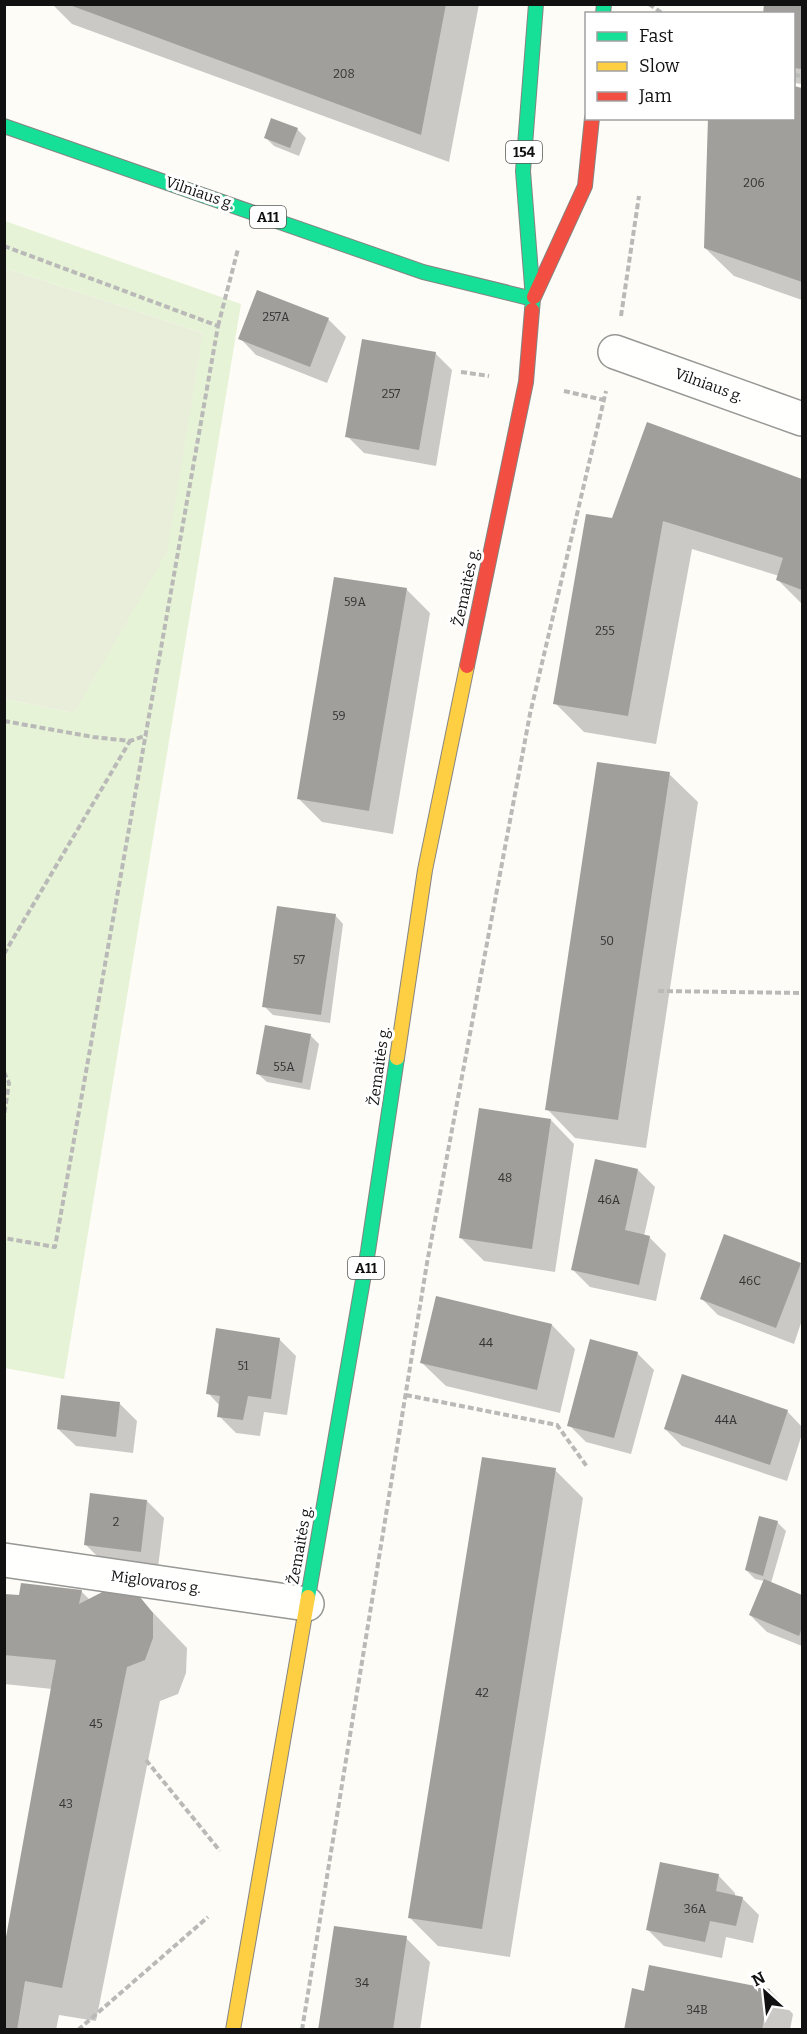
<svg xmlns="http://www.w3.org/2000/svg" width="807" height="2034" font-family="Bitter,serif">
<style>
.green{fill:#e7f3d7}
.cemetery{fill:#e9eedb}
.shadow{fill:#0003}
.building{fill:#a19f9c}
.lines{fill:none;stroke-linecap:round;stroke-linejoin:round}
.street-casing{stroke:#979795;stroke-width:36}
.fast-casing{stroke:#858482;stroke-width:16}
.slow-casing{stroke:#858482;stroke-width:16}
.jam-casing{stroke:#858482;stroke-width:16}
.path{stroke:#b9b9b8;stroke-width:4;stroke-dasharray:6 3;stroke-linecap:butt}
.street{stroke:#fffffe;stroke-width:33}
.fast{stroke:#16e098;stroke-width:14}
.slow{stroke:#ffcf43;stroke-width:14}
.jam{stroke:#f24e42;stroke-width:14}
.labels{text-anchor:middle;stroke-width:6;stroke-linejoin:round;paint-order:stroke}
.number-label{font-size:12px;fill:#353434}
.shield{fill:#fff;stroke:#585858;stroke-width:1.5}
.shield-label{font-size:14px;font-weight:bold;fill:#111}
.street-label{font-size:15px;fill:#111;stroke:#fff}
</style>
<rect width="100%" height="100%" fill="#fdfcf7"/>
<!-- green -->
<path class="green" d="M 5,221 L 241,304 L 64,1379 L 5,1368 L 5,699 L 74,713 L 203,333 L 5,268 Z"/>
<!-- cemetery -->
<path class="cemetery" d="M 5,268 L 203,333 L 167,552 L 74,713 L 5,699 Z"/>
<!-- shadow -->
<path class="shadow" d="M 52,4 L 479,4 L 449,162 L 72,24 Z
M 765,4 L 802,4 L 802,84 L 794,83 L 794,14 Z
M 794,87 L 802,90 L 802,300 L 734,276 L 705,248 L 794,118 Z
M 297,129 L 306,138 L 299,156 L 274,146 L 266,138 Z
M 258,292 L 329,320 L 346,337 L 327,383 L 256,355 L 240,338 Z
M 435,353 L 452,370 L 436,466 L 364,453 L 347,436 Z
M 648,424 L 802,481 L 802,604 L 778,580 L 779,576 L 692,549 L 656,744 L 584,732 L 555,703 L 613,520 Z
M 406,589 L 430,613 L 393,834 L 322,822 L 298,798 Z
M 669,774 L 698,802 L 646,1148 L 575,1138 L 547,1109 Z
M 335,915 L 343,924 L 330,1023 L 273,1015 L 264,1006 Z
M 310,1035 L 319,1044 L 310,1090 L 267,1082 L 258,1074 Z
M 551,1120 L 574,1144 L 555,1272 L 484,1261 L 460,1237 Z
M 638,1170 L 655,1187 L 644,1236 L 649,1237 L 666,1254 L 656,1301 L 590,1287 L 573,1270 Z
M 800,1264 L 802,1267 L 802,1320 L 794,1344 L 718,1315 L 701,1298 Z
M 552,1325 L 575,1349 L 560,1413 L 446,1386 L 422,1363 Z
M 279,1339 L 296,1356 L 287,1415 L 264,1412 L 260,1436 L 236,1433 L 219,1416 L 220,1406 L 208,1393 Z
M 637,1353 L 654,1370 L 631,1454 L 586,1442 L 569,1425 Z
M 120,1404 L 137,1421 L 133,1453 L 76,1446 L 58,1429 Z
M 787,1411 L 802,1427 L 802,1434 L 787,1481 L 682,1446 L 665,1429 Z
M 555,1470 L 583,1498 L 510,1957 L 438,1946 L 409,1917 Z
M 147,1501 L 164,1518 L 158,1568 L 102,1561 L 85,1544 Z
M 777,1522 L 786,1531 L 771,1583 L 802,1596 L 802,1646 L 767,1632 L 750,1615 L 764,1581 L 755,1579 L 746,1570 Z
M 81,1591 L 90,1600 L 139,1598 L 187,1648 L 186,1673 L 178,1694 L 160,1701 L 96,2021 L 59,2015 L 56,2030 L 4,2030 L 52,1689 L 4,1684 L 4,1594 L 20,1597 Z
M 718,1875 L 735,1893 L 735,1897 L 742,1898 L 759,1915 L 753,1943 L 726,1937 L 722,1958 L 664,1946 L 647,1929 Z
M 406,1938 L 430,1962 L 420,2030 L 320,2030 Z
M 770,1990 L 793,2014 L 790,2030 L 625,2030 L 646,1993 Z"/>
<!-- building -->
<path class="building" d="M 67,4 L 446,4 L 421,135 Z
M 764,4 L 802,4 L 802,69 L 794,68 L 794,14 L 763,14 Z
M 794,86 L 802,88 L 802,282 L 704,248 L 708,118 L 794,118 Z
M 271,118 L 298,128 L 290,148 L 264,138 Z
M 257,290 L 329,318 L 310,367 L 238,339 Z
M 362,339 L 436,352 L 419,450 L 345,437 Z
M 647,422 L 802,479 L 802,590 L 776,580 L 783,558 L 663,521 L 628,716 L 553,704 L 586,514 L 612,518 Z
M 334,577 L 407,588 L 369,811 L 297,799 Z
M 597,762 L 670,772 L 618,1120 L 545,1110 Z
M 277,906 L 336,914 L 321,1015 L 262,1007 Z
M 265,1025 L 311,1034 L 302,1083 L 256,1074 Z
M 479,1108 L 551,1119 L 532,1249 L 459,1238 Z
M 595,1159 L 638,1169 L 625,1230 L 650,1236 L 639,1285 L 571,1270 Z
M 724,1234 L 801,1263 L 776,1328 L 700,1299 Z
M 436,1296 L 552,1324 L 537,1390 L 420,1363 Z
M 216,1328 L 280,1338 L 271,1399 L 248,1396 L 243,1420 L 217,1417 L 220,1396 L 206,1394 Z
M 590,1339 L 638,1352 L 614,1438 L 567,1426 Z
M 682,1374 L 788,1410 L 770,1465 L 664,1429 Z
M 61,1395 L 120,1402 L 116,1437 L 57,1429 Z
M 482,1457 L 556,1468 L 482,1929 L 408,1918 Z
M 90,1493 L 147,1500 L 141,1552 L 84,1545 Z
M 759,1516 L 778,1521 L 763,1576 L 745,1570 Z
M 764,1579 L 802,1595 L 802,1628 L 799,1636 L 749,1615 Z
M 21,1583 L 82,1590 L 79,1604 L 112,1587 L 140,1597 L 153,1613 L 153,1638 L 145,1660 L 127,1667 L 62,1988 L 25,1981 L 17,2030 L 4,2030 L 4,1948 L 56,1660 L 4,1655 L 4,1594 L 19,1595 Z
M 660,1862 L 719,1874 L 716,1891 L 743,1897 L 736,1926 L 710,1921 L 705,1942 L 646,1930 Z
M 334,1926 L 407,1936 L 393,2030 L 318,2030 Z
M 649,1965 L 770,1989 L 762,2030 L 624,2030 L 632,1988 L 644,1991 Z"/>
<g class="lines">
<!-- street casing -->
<g class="street-casing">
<path id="street" d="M 615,352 L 802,419
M 4,1560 L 307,1604"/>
</g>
<!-- fast casing -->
<g class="fast-casing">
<path id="fast" d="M 603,14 L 604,4
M 4,126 L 423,272 L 533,299 L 532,310
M 533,299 L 523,171 L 536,4
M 308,1597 L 368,1251 L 397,1058"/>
</g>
<!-- slow casing -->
<g class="slow-casing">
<path id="slow" d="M 397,1058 L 425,870 L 467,666
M 233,2030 L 308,1597"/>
</g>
<!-- jam casing -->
<g class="jam-casing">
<path id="jam" d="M 534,297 L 585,186 L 592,118
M 467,666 L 526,382 L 532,310"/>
</g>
<!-- path -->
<path class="path" d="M 649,4 L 663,14
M 794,75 L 802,76
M 4,246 L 218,326 L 55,1247 L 4,1238
M 621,316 L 639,196
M 218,326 L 238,249
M 461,372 L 489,376
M 564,391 L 604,400
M 4,721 L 93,737 L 130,741 L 147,735
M 4,954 L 130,741
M 658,991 L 802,993
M 4,1072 L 9,1083 L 4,1116
M 406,1395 L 557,1425 L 588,1468
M 146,1760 L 220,1851
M 78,2030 L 208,1917
M 302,2030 L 427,1263 L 530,714 L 606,391"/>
<!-- street -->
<use href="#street" class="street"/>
<!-- fast -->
<use href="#fast" class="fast"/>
<!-- slow -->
<use href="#slow" class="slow"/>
<!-- jam -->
<use href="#jam" class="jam"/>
</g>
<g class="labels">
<!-- number labels -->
<g class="number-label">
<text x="344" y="78">208</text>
<text x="754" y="187">206</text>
<text x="276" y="321">257A</text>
<text x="391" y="398">257</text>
<text x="355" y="606">59A</text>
<text x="605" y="635">255</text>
<text x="339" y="720">59</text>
<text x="607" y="945">50</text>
<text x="299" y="964">57</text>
<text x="284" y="1071">55A</text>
<text x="505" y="1182">48</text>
<text x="609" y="1204">46A</text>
<text x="750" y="1285">46C</text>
<text x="486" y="1347">44</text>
<text x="243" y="1370">51</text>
<text x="726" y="1424">44A</text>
<text x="116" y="1526">2</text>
<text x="482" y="1697">42</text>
<text x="96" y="1728">45</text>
<text x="66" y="1808">43</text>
<text x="695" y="1913">36A</text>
<text x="362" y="1987">34</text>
<text x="697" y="2014">34B</text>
</g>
<!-- shield labels -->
<g class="shield">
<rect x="506" y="141" width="36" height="22" rx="4.5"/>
<rect x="250" y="206" width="36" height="22" rx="4.5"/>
<rect x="348" y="1257" width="36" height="22" rx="4.5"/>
</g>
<g class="shield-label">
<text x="524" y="157">154</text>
<text x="268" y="222">A11</text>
<text x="366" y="1273">A11</text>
</g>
<!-- street labels -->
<g class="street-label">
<text transform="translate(200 193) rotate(19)" y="5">Vilniaus g.</text>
<text transform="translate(709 385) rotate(20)" y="5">Vilniaus g.</text>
<text transform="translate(466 587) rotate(-78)" y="5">Žemaitės g.</text>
<text transform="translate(379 1066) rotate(-82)" y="5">Žemaitės g.</text>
<text transform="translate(300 1545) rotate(-80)" y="5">Žemaitės g.</text>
<text transform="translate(156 1582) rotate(8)" y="5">Miglovaros g.</text>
</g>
</g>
<!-- border -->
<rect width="807" height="2034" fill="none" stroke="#111111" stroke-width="12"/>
<!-- legend -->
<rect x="585" y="12" width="210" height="108" fill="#ffffff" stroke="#a0a0a0" stroke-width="1.5"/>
<rect x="597" y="32" width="30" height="9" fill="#16e098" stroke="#a0a0a0" stroke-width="1.5"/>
<text x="639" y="42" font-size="18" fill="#111111">Fast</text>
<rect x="597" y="62" width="30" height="9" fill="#ffcf43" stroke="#a0a0a0" stroke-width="1.5"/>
<text x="639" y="72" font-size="18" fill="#111111">Slow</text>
<rect x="597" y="92" width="30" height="9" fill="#f24e42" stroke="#a0a0a0" stroke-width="1.5"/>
<text x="639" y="102" font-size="18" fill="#111111">Jam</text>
<!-- north arrow -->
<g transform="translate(765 1992) rotate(333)" stroke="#ffffff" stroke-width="4.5" paint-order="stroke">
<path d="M0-4.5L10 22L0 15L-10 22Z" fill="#111111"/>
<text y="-9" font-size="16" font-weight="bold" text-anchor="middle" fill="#111111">N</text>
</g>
</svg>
